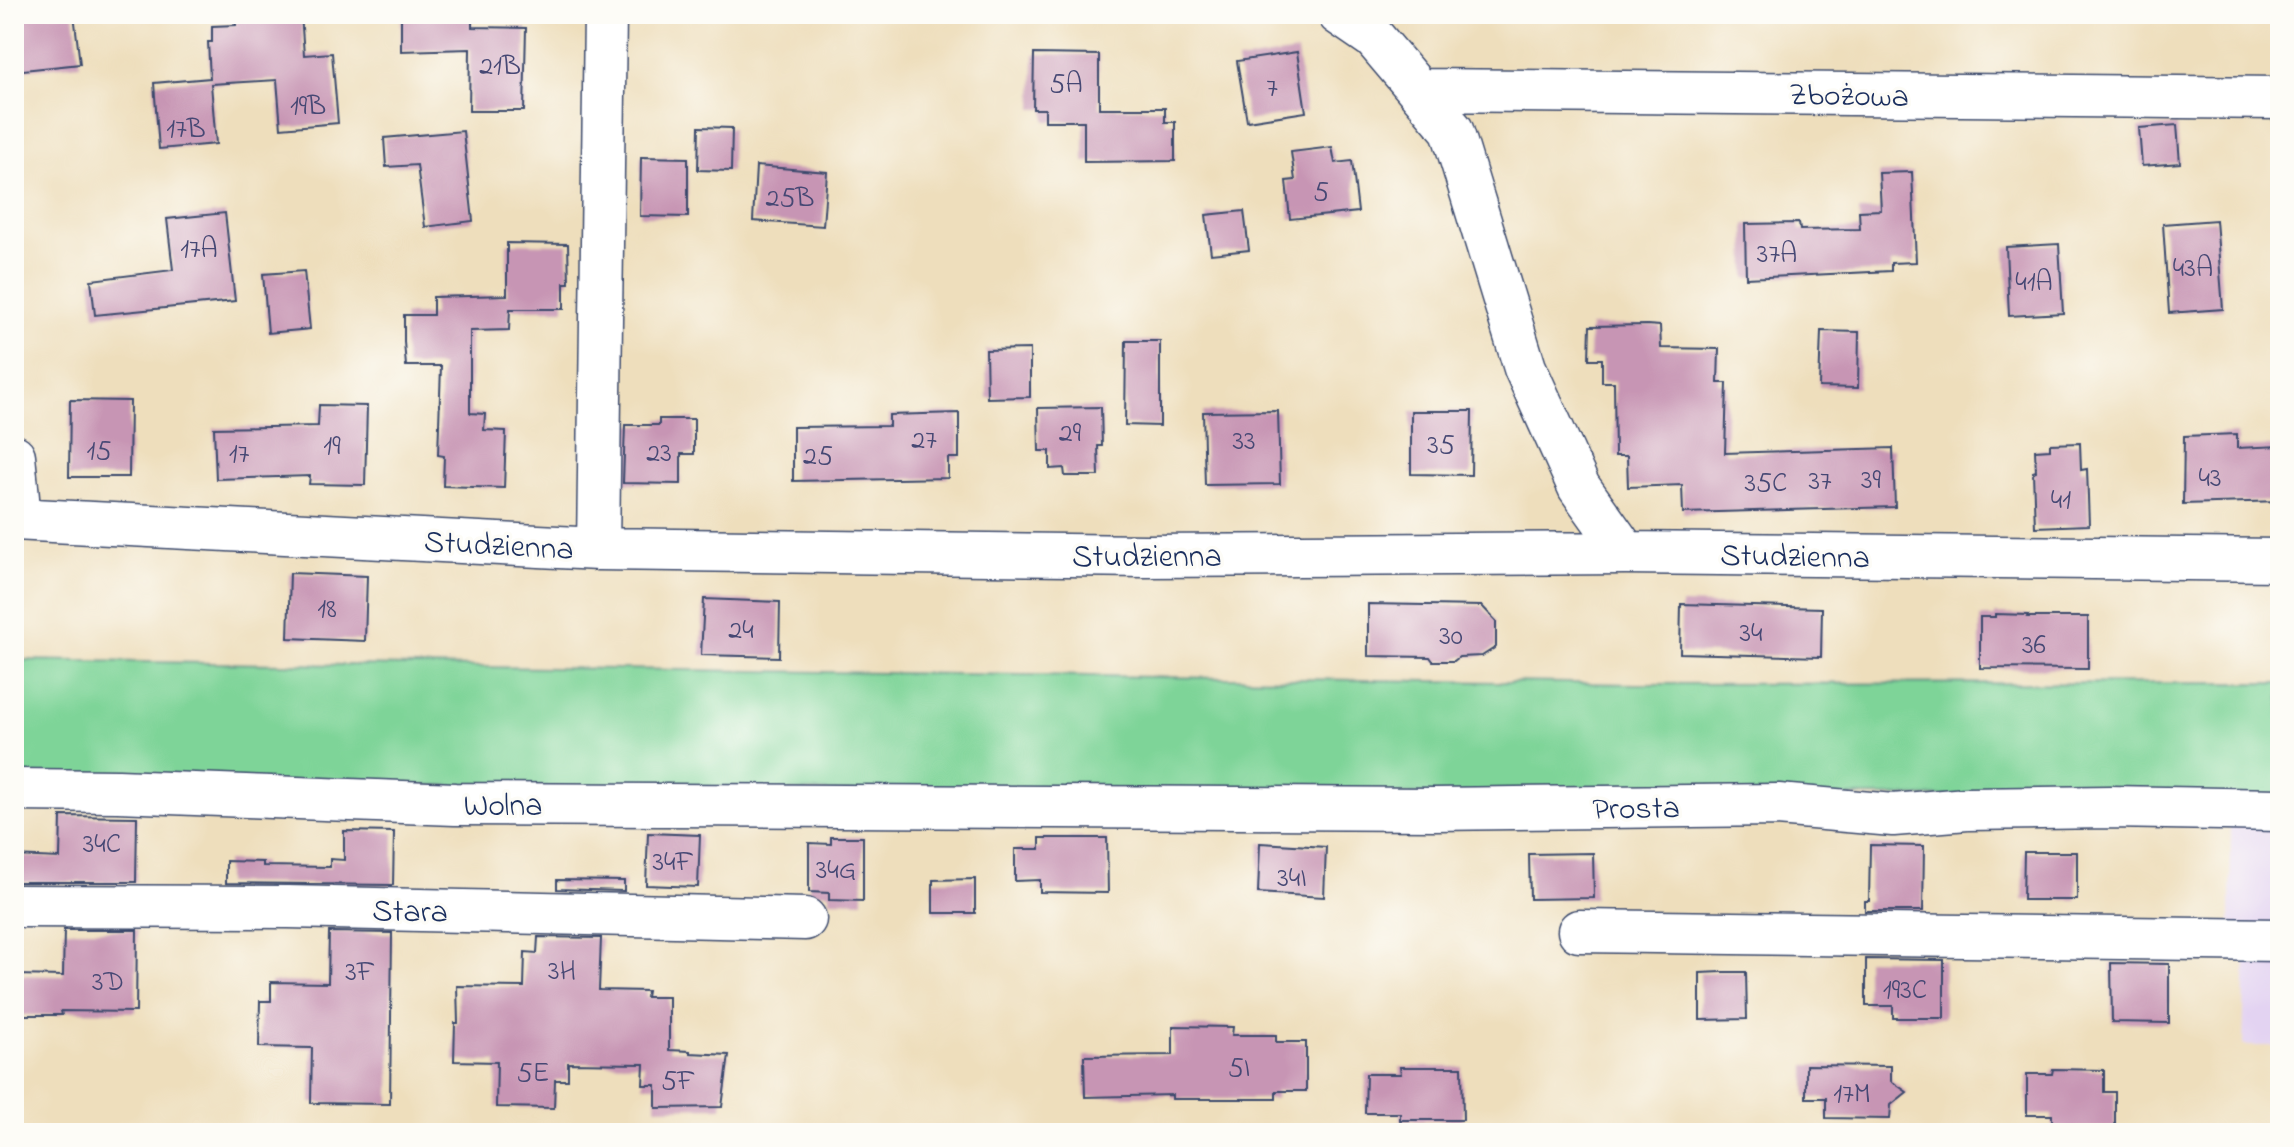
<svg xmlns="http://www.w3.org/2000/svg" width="2294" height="1147" font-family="'Indie Flower',sans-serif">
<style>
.built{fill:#e3d3f2}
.green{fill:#7ed498;stroke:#4c827b;stroke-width:2}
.building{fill:#c795b4}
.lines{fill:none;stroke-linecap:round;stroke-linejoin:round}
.street-casing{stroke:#3b496c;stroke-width:45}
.street{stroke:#fff;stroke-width:42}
.labels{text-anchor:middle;stroke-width:7;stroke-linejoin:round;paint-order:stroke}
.number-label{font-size:28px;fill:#464874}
.street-label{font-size:32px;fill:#1b2f5e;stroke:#fdfcf7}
</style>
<rect width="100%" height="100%" fill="#fdfcf7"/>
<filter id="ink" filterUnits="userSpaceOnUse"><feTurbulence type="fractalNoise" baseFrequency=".0125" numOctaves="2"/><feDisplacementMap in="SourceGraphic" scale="16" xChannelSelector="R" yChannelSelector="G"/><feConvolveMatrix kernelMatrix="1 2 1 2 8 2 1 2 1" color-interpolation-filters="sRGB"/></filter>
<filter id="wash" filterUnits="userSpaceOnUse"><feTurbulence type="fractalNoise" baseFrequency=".006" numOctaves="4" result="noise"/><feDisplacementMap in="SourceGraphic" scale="32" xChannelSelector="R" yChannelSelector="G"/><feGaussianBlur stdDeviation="1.8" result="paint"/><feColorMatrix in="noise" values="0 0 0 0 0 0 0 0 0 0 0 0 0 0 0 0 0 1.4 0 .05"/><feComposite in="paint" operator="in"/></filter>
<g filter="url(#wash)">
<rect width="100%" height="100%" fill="#eedebc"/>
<!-- built -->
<path class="built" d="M 2231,821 L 2280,821 L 2280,931 L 2230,931 Z
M 2246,949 L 2280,950 L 2280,1046 L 2243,1046 Z"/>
<!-- green -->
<path class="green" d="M 14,660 L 1636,684 L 2280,683 L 2280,798 L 849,792 L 14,779 Z"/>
<g id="blocks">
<!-- building -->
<path class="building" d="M 14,14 L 74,14 L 80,64 L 14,71 Z
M 235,14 L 301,14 L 304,55 L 332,53 L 338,123 L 281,128 L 277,80 L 211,84 L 216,144 L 159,149 L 154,83 L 210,78 L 208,42 L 212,42 L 212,26 L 236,25 Z
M 401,14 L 472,14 L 472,27 L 526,28 L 524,111 L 469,111 L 470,49 L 401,51 Z
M 1297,52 L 1306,112 L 1247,121 L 1237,61 Z
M 1034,54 L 1099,55 L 1099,108 L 1165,108 L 1165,122 L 1175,122 L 1175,161 L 1084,162 L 1084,121 L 1045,121 L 1045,109 L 1033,109 Z
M 2177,125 L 2180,163 L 2142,166 L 2139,128 Z
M 699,127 L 732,128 L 731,171 L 698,170 Z
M 463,131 L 473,221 L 425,227 L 417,165 L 386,167 L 384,138 Z
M 1332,147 L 1335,163 L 1352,161 L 1358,212 L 1290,219 L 1286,181 L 1295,180 L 1291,152 Z
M 641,157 L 688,158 L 688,217 L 640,216 Z
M 756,166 L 827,172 L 823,226 L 753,221 Z
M 1912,172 L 1916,262 L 1891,263 L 1891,271 L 1746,278 L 1745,224 L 1799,223 L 1800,230 L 1860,229 L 1859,211 L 1881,210 L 1879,173 Z
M 1244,211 L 1249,250 L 1211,254 L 1206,215 Z
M 225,213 L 235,301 L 95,315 L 91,280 L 173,270 L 167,219 Z
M 2216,220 L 2223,309 L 2169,313 L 2163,224 Z
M 507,243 L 568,244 L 569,283 L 564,283 L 564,309 L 510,309 L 509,330 L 470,331 L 470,413 L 485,414 L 484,430 L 506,431 L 504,488 L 443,486 L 444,456 L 438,455 L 441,366 L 406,366 L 404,342 L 404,315 L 433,315 L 433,297 L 507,295 Z
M 2059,244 L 2063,313 L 2009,316 L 2006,247 Z
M 304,271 L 310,329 L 268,333 L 263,274 Z
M 1647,325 L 1660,326 L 1661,348 L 1719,349 L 1718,383 L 1727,383 L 1725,453 L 1893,448 L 1895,507 L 1683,513 L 1682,485 L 1628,487 L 1627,456 L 1615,456 L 1614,382 L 1602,382 L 1602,359 L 1589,359 L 1590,326 Z
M 1821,331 L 1859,332 L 1858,388 L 1819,387 Z
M 1126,341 L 1160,341 L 1160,426 L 1125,425 Z
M 1030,349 L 1030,397 L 987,398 L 986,350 Z
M 70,400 L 130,401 L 129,477 L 69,477 Z
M 319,405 L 367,406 L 365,485 L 309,484 L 310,476 L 216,479 L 214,428 L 318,426 Z
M 1101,407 L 1102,446 L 1098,446 L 1099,476 L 1065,476 L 1064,468 L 1050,469 L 1050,451 L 1039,451 L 1038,408 Z
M 1278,411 L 1280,484 L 1205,485 L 1203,412 Z
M 1411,411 L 1472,411 L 1471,475 L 1411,474 Z
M 959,413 L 959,458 L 948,458 L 948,478 L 793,481 L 793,427 L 889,426 L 889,415 Z
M 659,419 L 694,419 L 694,454 L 681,454 L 681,484 L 623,483 L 625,425 L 659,425 Z
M 2237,434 L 2237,448 L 2280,446 L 2280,501 L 2183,504 L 2184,436 Z
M 2080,443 L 2081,470 L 2087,469 L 2089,525 L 2035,527 L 2033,472 L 2036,471 L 2035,450 L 2050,449 L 2050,444 Z
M 290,573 L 367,576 L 365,641 L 288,638 Z
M 704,599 L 780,602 L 779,657 L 701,655 Z
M 1368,604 L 1482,606 L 1496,621 L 1496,647 L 1482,656 L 1459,657 L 1454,661 L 1433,661 L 1430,657 L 1368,656 Z
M 1681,604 L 1822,608 L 1821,657 L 1680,653 Z
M 1995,614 L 2028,615 L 2027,617 L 2088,617 L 2088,669 L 1980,668 L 1980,617 L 1995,617 Z
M 61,816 L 137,817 L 136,882 L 14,882 L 14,856 L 60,858 Z
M 344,831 L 394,832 L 393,885 L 226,883 L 226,861 L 263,862 L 263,866 L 330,867 L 330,859 L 344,860 Z
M 648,833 L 700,835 L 698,887 L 646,885 Z
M 831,837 L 863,837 L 863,901 L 829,900 L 829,893 L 809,892 L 809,843 L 831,844 Z
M 1040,838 L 1107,838 L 1108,893 L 1040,892 L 1040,880 L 1015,881 L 1015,849 L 1040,849 Z
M 1260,843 L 1326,847 L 1324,897 L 1258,893 Z
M 1870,845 L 1924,846 L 1923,911 L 1865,911 L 1865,901 L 1869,901 Z
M 2024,852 L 2077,852 L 2077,900 L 2023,900 Z
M 1593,853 L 1594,898 L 1530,899 L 1529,854 Z
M 975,879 L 975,913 L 933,913 L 933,880 Z
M 557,880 L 624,881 L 624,891 L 557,889 Z
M 64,930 L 137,930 L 136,1012 L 61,1011 L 62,1015 L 14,1015 L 14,975 L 63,976 Z
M 329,932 L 392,933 L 390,1104 L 311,1103 L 312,1048 L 259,1047 L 260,1001 L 271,1001 L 271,982 L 328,983 Z
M 538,937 L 601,938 L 599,990 L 647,991 L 646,997 L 669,997 L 669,1050 L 690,1051 L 690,1053 L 729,1055 L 722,1107 L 656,1108 L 656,1085 L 643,1085 L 644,1064 L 568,1063 L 568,1080 L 555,1080 L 554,1108 L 496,1107 L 497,1062 L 454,1061 L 455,1023 L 458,1023 L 457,986 L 524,987 L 525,952 L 537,953 Z
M 1866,959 L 1944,960 L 1944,1018 L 1893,1018 L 1893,1006 L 1866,1006 Z
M 2111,963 L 2169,964 L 2169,1023 L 2112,1022 Z
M 1723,972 L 1746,972 L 1747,1019 L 1700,1020 L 1700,973 Z
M 1173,1026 L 1233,1027 L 1232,1035 L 1276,1035 L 1276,1042 L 1306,1042 L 1306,1091 L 1276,1091 L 1276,1099 L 1172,1099 L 1172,1095 L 1085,1097 L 1084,1056 L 1173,1055 Z
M 1806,1065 L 1891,1066 L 1891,1081 L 1907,1092 L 1891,1105 L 1890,1119 L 1826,1118 L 1826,1098 L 1806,1098 Z
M 1400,1067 L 1462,1067 L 1463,1120 L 1400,1120 L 1400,1113 L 1365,1113 L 1366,1074 L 1401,1074 Z
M 2053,1069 L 2104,1070 L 2104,1092 L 2115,1092 L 2115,1128 L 2052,1128 L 2052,1115 L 2027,1115 L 2027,1074 L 2052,1074 Z"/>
</g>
</g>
<g filter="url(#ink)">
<use href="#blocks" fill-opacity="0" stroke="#3b496c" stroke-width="2"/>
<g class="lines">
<!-- street casing -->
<g class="street-casing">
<path id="street" d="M 1339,14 L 1374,38 L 1452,130 L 1525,368 L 1579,487 L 1626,553
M 1418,90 L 2280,98
M 14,456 L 20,519
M 14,519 L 598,549 L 1145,556 L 1626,553 L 2280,560
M 598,549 L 605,14
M 14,790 L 118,791 L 455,804 L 1435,809 L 1778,805 L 1893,815 L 1967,809 L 2109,807 L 2280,810
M 14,906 L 288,907 L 805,919
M 1579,931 L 2280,940"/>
</g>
<!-- street -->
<use href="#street" class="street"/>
</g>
</g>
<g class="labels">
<!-- number labels -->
<g class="number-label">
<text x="500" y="74">21B</text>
<text x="1066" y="92">5A</text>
<text x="1272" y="96">7</text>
<text x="308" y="114">19B</text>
<text x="186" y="137">17B</text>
<text x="1321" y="200">5</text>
<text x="790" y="206">25B</text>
<text x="199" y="257">17A</text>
<text x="1777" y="262">37A</text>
<text x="2193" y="276">43A</text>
<text x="2034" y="290">41A</text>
<text x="1070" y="441">29</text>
<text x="924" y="448">27</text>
<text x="1244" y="449">33</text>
<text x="1441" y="453">35</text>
<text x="332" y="454">19</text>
<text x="99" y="459">15</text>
<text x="659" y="461">23</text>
<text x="239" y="462">17</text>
<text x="818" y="464">25</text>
<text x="2210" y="486">43</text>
<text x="1871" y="488">39</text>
<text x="1820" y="489">37</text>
<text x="1766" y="491">35C</text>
<text x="2061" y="508">41</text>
<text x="327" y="617">18</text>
<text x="741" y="638">24</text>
<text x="1751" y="641">34</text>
<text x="1451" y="644">30</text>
<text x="2034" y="653">36</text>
<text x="102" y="852">34C</text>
<text x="673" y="870">34F</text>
<text x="836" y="878">34G</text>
<text x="1292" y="886">34I</text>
<text x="562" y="979">3H</text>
<text x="360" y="980">3F</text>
<text x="108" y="990">3D</text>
<text x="1905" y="998">193C</text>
<text x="1239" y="1076">5I</text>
<text x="533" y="1081">5E</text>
<text x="678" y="1089">5F</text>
<text x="1852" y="1102">17M</text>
</g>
<!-- street labels -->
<g class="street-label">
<text transform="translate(1849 94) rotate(1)" y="11">Zbożowa</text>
<text transform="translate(499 544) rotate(3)" y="11">Studzienna</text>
<text x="1147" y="566">Studzienna</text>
<text transform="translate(1795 555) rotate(1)" y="11">Studzienna</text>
<text x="503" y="815">Wolna</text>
<text transform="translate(1636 807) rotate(-1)" y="11">Prosta</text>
<text transform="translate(410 910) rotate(1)" y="11">Stara</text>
</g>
</g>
<!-- margin -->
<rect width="2294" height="1147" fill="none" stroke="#fdfcf7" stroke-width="48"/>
</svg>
